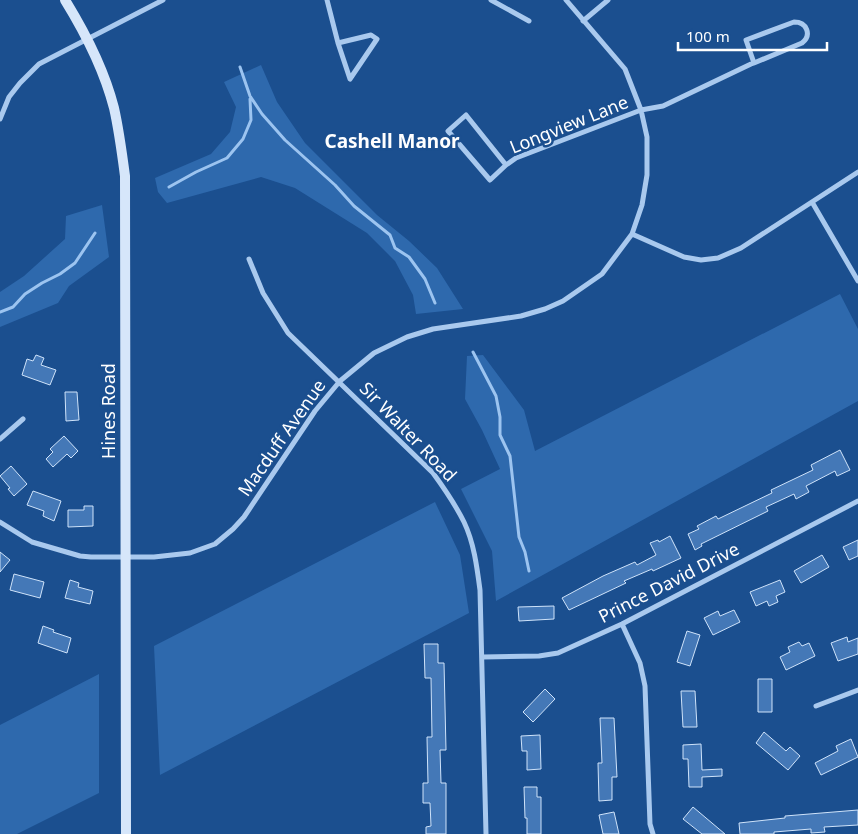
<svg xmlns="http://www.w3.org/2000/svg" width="858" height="834" font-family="'Noto Sans',sans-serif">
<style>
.green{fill:#2e69ad}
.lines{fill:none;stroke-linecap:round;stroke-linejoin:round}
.stream{stroke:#9cc4f0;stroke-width:3}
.building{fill:#4478b7;stroke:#cfe3fa}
.street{stroke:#a9c9ee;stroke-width:5}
.secondary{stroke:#d6e6fa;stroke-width:10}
.labels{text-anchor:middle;stroke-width:5;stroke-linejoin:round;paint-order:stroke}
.street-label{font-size:18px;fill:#fff;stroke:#1b4f8f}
.neighbourhood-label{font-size:19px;font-weight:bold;fill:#fff;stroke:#1b4f8f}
</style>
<rect width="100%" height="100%" fill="#1b4f8f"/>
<!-- green -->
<path class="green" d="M 261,65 L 277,102 L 305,143 L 377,215 L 409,241 L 437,268 L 463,309 L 416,314 L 413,295 L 395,261 L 367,233 L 295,188 L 261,177 L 167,203 L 158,192 L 155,178 L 211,154 L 230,132 L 236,107 L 224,82 Z
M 102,205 L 109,257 L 69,286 L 58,303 L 0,327 L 0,292 L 24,276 L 65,239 L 66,216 Z
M 840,294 L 858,329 L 858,401 L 496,601 L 492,551 L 461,489 L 500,469 L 482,430 L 465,399 L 467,356 L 483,355 L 524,410 L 535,451 Z
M 435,502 L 460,555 L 469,613 L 160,775 L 154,646 Z
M 99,674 L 99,793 L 17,834 L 0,834 L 0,725 Z"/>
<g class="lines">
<!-- stream -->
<path class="stream" d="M 240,67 L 250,96 L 262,114 L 285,140 L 335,185 L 354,206 L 390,235 L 395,248 L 409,257 L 425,279 L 435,303
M 169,187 L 196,172 L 227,158 L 243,139 L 251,120 L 250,99
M 0,312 L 13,307 L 25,294 L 42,283 L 60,274 L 75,263 L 95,233
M 473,352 L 496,396 L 500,417 L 500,435 L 510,456 L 519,537 L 525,552 L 529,571"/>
</g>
<!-- building -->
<path class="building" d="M 36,355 L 44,358 L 41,365 L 56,370 L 50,385 L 22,375 L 27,359 L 33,361 Z
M 65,392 L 77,392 L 79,420 L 66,421 Z
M 64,436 L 78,451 L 71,458 L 67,454 L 53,467 L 46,459 L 53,452 L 50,449 Z
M 840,450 L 850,470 L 837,476 L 835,471 L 806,486 L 809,492 L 796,499 L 794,494 L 766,507 L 768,511 L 701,544 L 702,546 L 695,550 L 688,534 L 699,529 L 697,526 L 716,516 L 718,519 L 772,493 L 771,490 L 813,470 L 811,465 Z
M 11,466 L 27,484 L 14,496 L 8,489 L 10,488 L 0,476 Z
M 33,491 L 61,501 L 54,521 L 43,516 L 44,511 L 27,505 Z
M 84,506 L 93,506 L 93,526 L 68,527 L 68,510 L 84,510 Z
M 670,536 L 681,558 L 653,571 L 652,569 L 624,581 L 626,583 L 569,610 L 562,598 L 603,576 L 635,562 L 637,565 L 656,555 L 650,543 L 658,540 L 659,542 Z
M 858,540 L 858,556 L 849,560 L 843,547 Z
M 0,552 L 10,560 L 0,572 Z
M 822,555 L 829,567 L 801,583 L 794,571 Z
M 14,574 L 44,582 L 40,598 L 10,590 Z
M 70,580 L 79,583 L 78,587 L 93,591 L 90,604 L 65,598 Z
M 780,580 L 785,592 L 776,596 L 778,602 L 769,606 L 767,601 L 756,606 L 750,592 Z
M 554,606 L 554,619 L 519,621 L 518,607 Z
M 734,610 L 740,622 L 713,635 L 704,618 L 718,611 L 720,616 Z
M 43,626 L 54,630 L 53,632 L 71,638 L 67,653 L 38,643 Z
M 687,631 L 700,635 L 690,666 L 677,662 Z
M 847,637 L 848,642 L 858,638 L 858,654 L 838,661 L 831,643 Z
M 799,642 L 802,646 L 809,643 L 815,656 L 786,670 L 780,657 L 790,652 L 788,647 Z
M 424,644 L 438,644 L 438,663 L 444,663 L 446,750 L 440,750 L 441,783 L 446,783 L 446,834 L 426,834 L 426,827 L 431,826 L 430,803 L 423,803 L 423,783 L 428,783 L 427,737 L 432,737 L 431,678 L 425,678 Z
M 758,679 L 772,679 L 772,712 L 758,712 Z
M 545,689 L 555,699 L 533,722 L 523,712 Z
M 681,691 L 695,691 L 697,727 L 683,727 Z
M 600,718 L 614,718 L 617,777 L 612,777 L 612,800 L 599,801 L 598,763 L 602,763 Z
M 764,732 L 786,751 L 790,747 L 800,756 L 788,770 L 756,743 Z
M 540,735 L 541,769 L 527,770 L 527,751 L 522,751 L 521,736 Z
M 851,739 L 858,757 L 821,775 L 815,763 L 838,751 L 836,746 Z
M 701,744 L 702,770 L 722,769 L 722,776 L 702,777 L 702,787 L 689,787 L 688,759 L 683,759 L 683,745 Z
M 524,787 L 537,787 L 537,797 L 541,797 L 541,834 L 527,834 L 527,818 L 525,818 Z
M 693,807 L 725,834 L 702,834 L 683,819 Z
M 858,810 L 858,825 L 824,827 L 825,832 L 811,833 L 811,829 L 774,832 L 774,834 L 740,834 L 739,823 L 785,818 L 785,816 Z
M 614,812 L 619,834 L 603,834 L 599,815 Z"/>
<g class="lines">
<!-- street -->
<path class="street" d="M 327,0 L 338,43
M 491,0 L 529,21
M 583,21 L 608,0
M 371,35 L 377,39 L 350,79 L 338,43 Z
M 0,119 L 9,97 L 20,83 L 39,64 L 163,0
M 506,165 L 490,180 L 448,131 L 466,115 L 506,165 L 516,158 L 641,110 L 663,106 L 751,64 L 754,63 L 802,43 C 812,35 807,22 794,22 L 746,40 L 754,63
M 812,202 L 858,281
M 632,234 L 684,257 L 701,260 L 718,258 L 741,248 L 858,172
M 249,259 L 263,293 L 288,333 L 433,473 C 444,488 455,504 464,522 C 474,543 477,567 480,590 L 486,834
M 0,439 L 23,419
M 0,522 L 32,542 L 80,556 L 91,557 L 154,557 L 190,553 L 215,544 L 233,529 L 244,517 L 315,411 L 340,381 L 374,353 L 407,337 L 433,329 L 521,316 L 545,309 L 563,301 L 602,274 L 632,234 L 642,205 L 647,175 L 647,137 L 641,110 L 625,69 L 566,0
M 622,624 L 640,663 L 645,686 L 650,824 L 653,834
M 483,657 L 539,656 L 558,653 L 622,624 L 858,501
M 816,706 L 858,690"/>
<!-- secondary -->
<path class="secondary" d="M 65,0 C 86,34 104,69 114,108 C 119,130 122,153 125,176 L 126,834"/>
</g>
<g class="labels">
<!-- street labels -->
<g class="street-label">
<text transform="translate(569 125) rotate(-22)" y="6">Longview Lane</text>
<text transform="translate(109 411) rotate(-90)" y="6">Hines Road</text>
<text transform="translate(408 432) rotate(46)" y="6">Sir Walter Road</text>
<text transform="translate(282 438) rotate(-55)" y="6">Macduff Avenue</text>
<text transform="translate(669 583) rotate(-27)" y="6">Prince David Drive</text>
</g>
<!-- neighbourhood labels -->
<g class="neighbourhood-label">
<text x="392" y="148">Cashell Manor</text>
</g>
</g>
<!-- scale -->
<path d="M678 42v8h149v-8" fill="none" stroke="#ffffff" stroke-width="2.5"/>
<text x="686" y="42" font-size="15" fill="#ffffff" stroke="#1b4f8f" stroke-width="4" paint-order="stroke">100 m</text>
</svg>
